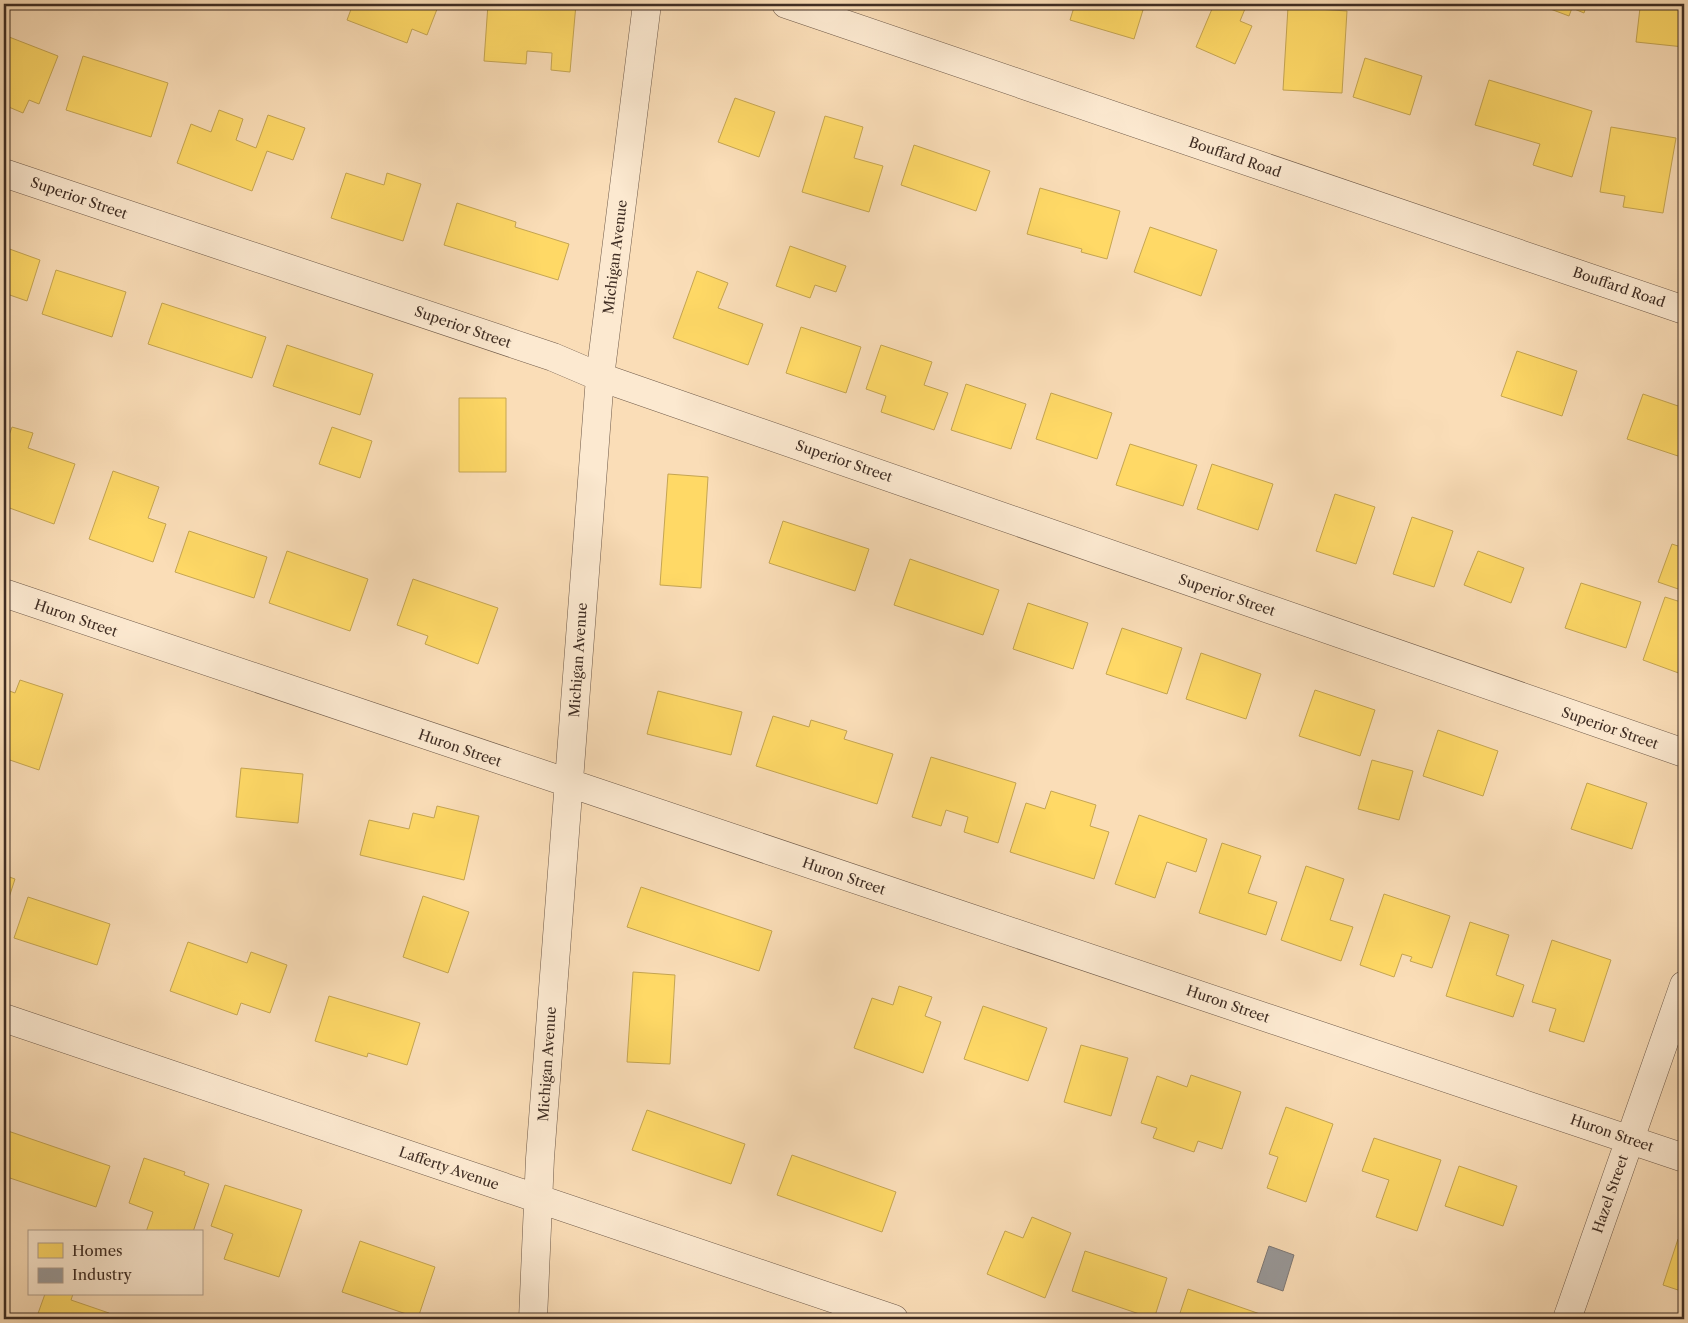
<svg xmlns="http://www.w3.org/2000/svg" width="1688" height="1323" font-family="'Libre Caslon Text',serif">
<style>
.homes{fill:#ffd966;stroke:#c5a552}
.industry{fill:#999;stroke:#7e7976}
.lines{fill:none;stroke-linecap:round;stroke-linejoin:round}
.minor-casing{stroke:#6e5948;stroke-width:29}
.minor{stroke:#fce9d0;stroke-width:28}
.labels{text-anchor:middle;stroke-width:5;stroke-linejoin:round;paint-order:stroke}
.street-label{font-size:14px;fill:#3f2d23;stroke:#fce9d0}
</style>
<rect width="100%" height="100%" fill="#faddb7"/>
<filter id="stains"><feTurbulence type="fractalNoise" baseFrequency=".004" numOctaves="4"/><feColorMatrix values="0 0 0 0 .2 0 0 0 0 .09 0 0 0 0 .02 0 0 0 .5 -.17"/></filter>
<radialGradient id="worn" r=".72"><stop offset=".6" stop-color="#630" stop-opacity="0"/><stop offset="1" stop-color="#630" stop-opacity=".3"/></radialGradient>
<!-- homes -->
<path class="homes" d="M 353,4 L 439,4 L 427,35 L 412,29 L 407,43 L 347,20 Z
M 488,4 L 576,4 L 570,72 L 551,70 L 552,53 L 527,51 L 526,64 L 484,61 Z
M 1075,4 L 1123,4 L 1143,10 L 1134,39 L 1070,20 Z
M 1199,4 L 1247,4 L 1240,21 L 1252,26 L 1235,64 L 1196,47 L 1212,9 Z
M 1537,4 L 1587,4 L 1584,13 L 1572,8 L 1569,16 Z
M 1627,4 L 1684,4 L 1684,47 L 1636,42 L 1640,8 L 1627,7 Z
M 1288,7 L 1347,11 L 1342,93 L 1283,90 Z
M 4,35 L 58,56 L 39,104 L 29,100 L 23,113 L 4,105 Z
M 83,56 L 168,83 L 151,137 L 66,110 Z
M 1365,58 L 1422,76 L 1410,115 L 1353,97 Z
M 1489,80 L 1592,111 L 1572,177 L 1533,165 L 1540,144 L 1475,125 Z
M 735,98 L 775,112 L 759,157 L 718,142 Z
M 219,110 L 243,119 L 236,140 L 256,148 L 268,115 L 305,128 L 293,160 L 267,151 L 252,191 L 177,163 L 191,124 L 211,132 Z
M 825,116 L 863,127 L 854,158 L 883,166 L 869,212 L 802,192 Z
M 1611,127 L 1676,138 L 1663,213 L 1623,207 L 1625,196 L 1600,192 Z
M 914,145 L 990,171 L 976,211 L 901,185 Z
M 346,173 L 384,185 L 387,173 L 421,184 L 403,241 L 331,218 Z
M 1040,188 L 1120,211 L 1107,259 L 1081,252 L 1082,249 L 1027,234 Z
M 457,203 L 516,222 L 515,227 L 569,244 L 558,280 L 444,245 Z
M 1150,227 L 1217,250 L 1201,296 L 1134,272 Z
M 790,246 L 846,266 L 836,292 L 815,285 L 810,298 L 776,286 Z
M 4,247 L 40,260 L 27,301 L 4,293 Z
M 56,270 L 126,292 L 112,337 L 42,314 Z
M 697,271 L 728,283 L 718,308 L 763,324 L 748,365 L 673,338 Z
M 162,303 L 266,337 L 252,378 L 148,344 Z
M 801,327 L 861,347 L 846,393 L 786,373 Z
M 287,345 L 373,374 L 360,415 L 273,386 Z
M 881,345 L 932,362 L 924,385 L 948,393 L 934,430 L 881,412 L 886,396 L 866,389 Z
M 1517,351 L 1577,371 L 1562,416 L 1501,396 Z
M 966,384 L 1026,404 L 1011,449 L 951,430 Z
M 1051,393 L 1112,413 L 1097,459 L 1036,439 Z
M 1643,394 L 1684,408 L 1684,458 L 1627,439 Z
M 459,398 L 506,398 L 506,472 L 459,472 Z
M 12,427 L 33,433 L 28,448 L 75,464 L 54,524 L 4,506 L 4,449 Z
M 332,427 L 372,441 L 360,478 L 319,464 Z
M 1130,444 L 1197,465 L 1183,506 L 1116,485 Z
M 1212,464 L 1273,484 L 1258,530 L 1197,509 Z
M 113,471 L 159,487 L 148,518 L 166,524 L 153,562 L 89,539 Z
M 668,474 L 708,477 L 701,588 L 660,585 Z
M 1335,494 L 1375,507 L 1356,564 L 1316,551 Z
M 1412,517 L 1453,531 L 1434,587 L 1393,574 Z
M 783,521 L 869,549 L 855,591 L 769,563 Z
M 189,531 L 267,557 L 254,598 L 175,572 Z
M 1672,544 L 1684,548 L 1684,591 L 1658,582 Z
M 287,551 L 368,579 L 350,631 L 269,603 Z
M 1478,551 L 1524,568 L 1511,603 L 1464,585 Z
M 910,559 L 999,590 L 983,635 L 894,605 Z
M 413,579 L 498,608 L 478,664 L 425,644 L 428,636 L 397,625 Z
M 1581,583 L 1641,602 L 1626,648 L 1565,628 Z
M 1665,597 L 1684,603 L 1684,675 L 1643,660 Z
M 1028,603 L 1088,623 L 1073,669 L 1013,649 Z
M 1122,628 L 1182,648 L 1167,694 L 1106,674 Z
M 1201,653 L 1261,674 L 1246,719 L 1186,699 Z
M 20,680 L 63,694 L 39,770 L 4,758 L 4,749 L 9,733 L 4,731 L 4,689 L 15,693 Z
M 1315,690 L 1375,710 L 1360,756 L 1299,736 Z
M 658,691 L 742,712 L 731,755 L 647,734 Z
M 773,716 L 809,727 L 811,720 L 847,731 L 844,739 L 893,754 L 877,804 L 756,766 Z
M 1438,730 L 1498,751 L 1483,796 L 1423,776 Z
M 931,757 L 1016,783 L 998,843 L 964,832 L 968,817 L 946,810 L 941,826 L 912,817 Z
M 1372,760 L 1413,771 L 1399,820 L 1358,809 Z
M 241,768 L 303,774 L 298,823 L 236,817 Z
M 1587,783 L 1647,803 L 1632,849 L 1571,829 Z
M 1051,791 L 1096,805 L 1090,826 L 1109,832 L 1094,879 L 1010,852 L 1026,803 L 1045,809 Z
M 437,806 L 479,816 L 464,880 L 360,855 L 369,820 L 409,829 L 413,813 L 434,818 Z
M 1139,815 L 1207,839 L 1196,872 L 1167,862 L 1155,898 L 1115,884 Z
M 1222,843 L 1261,856 L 1248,893 L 1277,902 L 1266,935 L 1199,913 Z
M 1306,866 L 1344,879 L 1330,920 L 1353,927 L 1341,961 L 1281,940 Z
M 4,875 L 15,879 L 4,913 Z
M 641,887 L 772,931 L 759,971 L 627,927 Z
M 1384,894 L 1450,916 L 1432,968 L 1410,961 L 1412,957 L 1402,954 L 1394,977 L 1360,965 Z
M 423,896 L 469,912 L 448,973 L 403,957 Z
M 28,897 L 110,924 L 97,965 L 14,938 Z
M 1470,922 L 1509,935 L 1496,975 L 1524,985 L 1513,1017 L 1446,996 Z
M 1552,940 L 1611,960 L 1584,1042 L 1549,1031 L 1556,1009 L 1532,1002 Z
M 188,942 L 247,963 L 251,952 L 287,965 L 270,1013 L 241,1003 L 237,1015 L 170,991 Z
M 633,972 L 675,975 L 670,1064 L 627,1062 Z
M 899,986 L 932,997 L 925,1016 L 941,1022 L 923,1073 L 854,1048 L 872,998 L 893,1005 Z
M 329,996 L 420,1023 L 407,1065 L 368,1053 L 367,1057 L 315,1041 Z
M 983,1006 L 1047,1028 L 1028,1081 L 964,1059 Z
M 1081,1045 L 1128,1058 L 1111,1116 L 1064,1102 Z
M 1191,1075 L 1241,1092 L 1222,1149 L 1198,1141 L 1194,1152 L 1153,1138 L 1157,1128 L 1141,1123 L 1157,1076 L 1187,1087 Z
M 1286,1107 L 1333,1124 L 1306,1202 L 1267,1188 L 1278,1157 L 1269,1154 Z
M 647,1110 L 745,1144 L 731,1184 L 632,1150 Z
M 8,1131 L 110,1166 L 96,1207 L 4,1176 L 4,1144 Z
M 1374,1138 L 1441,1160 L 1417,1231 L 1376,1217 L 1389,1180 L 1362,1171 Z
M 792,1155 L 896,1192 L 882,1232 L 777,1195 Z
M 144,1158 L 185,1172 L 184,1175 L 209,1184 L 193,1232 L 146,1232 L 153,1212 L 129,1203 Z
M 1459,1166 L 1517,1186 L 1503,1226 L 1445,1206 Z
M 225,1185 L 302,1210 L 279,1277 L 224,1259 L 233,1234 L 211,1226 Z
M 1032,1217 L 1071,1233 L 1045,1298 L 987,1274 L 1005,1231 L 1023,1238 Z
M 1678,1239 L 1684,1241 L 1684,1292 L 1663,1285 Z
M 360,1241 L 435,1267 L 418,1318 L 342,1292 Z
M 1085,1251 L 1167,1278 L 1154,1319 L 1072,1291 Z
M 1188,1289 L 1263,1315 L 1262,1319 L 1178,1319 Z
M 45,1294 L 73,1294 L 71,1300 L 109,1313 L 107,1319 L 36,1319 Z"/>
<!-- industry -->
<path class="industry" d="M 1269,1246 L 1294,1255 L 1283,1291 L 1257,1282 Z"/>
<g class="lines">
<!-- minor casing -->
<g class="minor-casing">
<path id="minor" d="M 786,4 L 1684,310
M 4,173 L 553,357 L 600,377 L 1684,753
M 4,593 L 1684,1158
M 4,1018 L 894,1319
M 533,1319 L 540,1158 L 600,377 L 647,4
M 1567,1319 L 1684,985"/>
</g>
<!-- minor -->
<use href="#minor" class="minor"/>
</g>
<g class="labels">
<!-- street labels -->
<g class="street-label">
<text transform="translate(1235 157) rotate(19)" y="5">Bouffard Road</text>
<text transform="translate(79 198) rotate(19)" y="5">Superior Street</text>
<text transform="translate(615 257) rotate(-83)" y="5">Michigan Avenue</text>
<text transform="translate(1619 287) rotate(19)" y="5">Bouffard Road</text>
<text transform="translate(463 327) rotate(19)" y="5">Superior Street</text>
<text transform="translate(844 461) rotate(19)" y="5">Superior Street</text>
<text transform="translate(1227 595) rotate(19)" y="5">Superior Street</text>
<text transform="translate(76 618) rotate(19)" y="5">Huron Street</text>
<text transform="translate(578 660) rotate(-86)" y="5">Michigan Avenue</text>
<text transform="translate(1610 728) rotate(19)" y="5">Superior Street</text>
<text transform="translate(460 748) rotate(19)" y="5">Huron Street</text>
<text transform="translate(844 876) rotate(19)" y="5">Huron Street</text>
<text transform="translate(1228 1004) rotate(19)" y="5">Huron Street</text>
<text transform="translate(547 1064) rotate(-86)" y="5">Michigan Avenue</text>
<text transform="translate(1612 1133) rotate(19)" y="5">Huron Street</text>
<text transform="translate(449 1168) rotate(19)" y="5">Lafferty Avenue</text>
<text transform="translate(1610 1194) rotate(-71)" y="5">Hazel Street</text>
</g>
</g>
<!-- margin -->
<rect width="1688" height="1323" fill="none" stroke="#faddb7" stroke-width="20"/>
<rect x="5" y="5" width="1678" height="1313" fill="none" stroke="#3f2d23" stroke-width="2.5"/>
<rect x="10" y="10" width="1668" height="1303" fill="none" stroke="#3f2d23"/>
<!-- legend -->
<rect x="28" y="1230" width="175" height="65" fill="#fce9d0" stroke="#b09e8b"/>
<rect x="38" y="1243" width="25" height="15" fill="#ffd966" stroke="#b09e8b"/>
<text x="72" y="1256" font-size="15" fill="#3f2d23">Homes</text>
<rect x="38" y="1268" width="25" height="15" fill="#999999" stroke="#b09e8b"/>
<text x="72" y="1280" font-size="15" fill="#3f2d23">Industry</text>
<rect width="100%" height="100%" filter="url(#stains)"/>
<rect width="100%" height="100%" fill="url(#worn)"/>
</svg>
